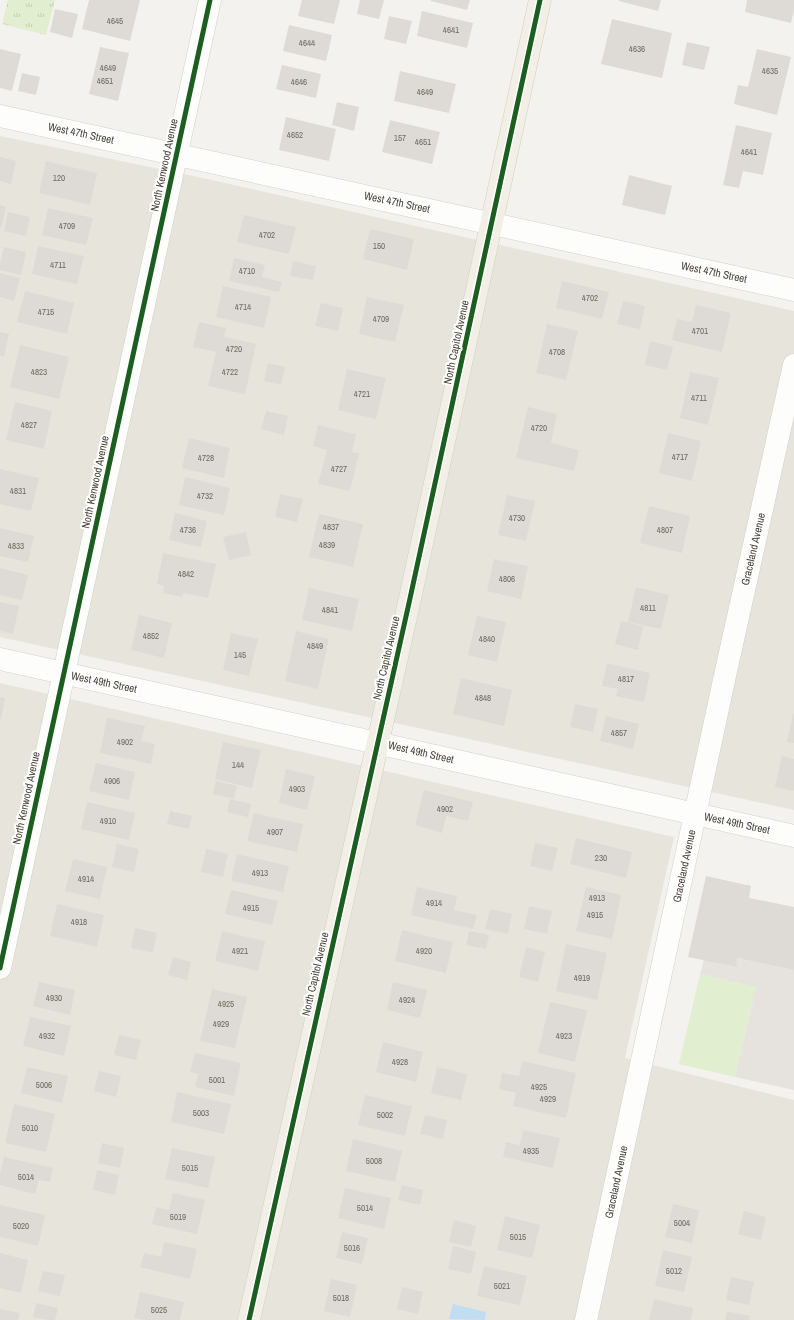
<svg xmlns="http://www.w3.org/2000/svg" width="794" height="1320" font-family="'Archivo Narrow',sans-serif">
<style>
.residential{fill:#e7e4dc}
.grass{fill:url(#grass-tufts)}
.garden{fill:#e1eecf}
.parking{fill:#e6e3df}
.water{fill:#c0ddf1}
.building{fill:#dedbd6}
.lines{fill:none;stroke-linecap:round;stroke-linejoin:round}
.minor-casing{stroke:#d2d0cb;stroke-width:23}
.major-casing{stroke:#d6cebb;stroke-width:23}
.minor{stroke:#fdfdfc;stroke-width:22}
.major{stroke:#f2efe6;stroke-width:22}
.cycleway-casing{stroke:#fff;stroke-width:8}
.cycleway{stroke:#1b5e20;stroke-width:5}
.labels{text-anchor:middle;stroke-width:4;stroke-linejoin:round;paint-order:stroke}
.number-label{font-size:9px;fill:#706a61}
.street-label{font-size:11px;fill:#4b4439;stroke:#fff}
</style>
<defs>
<pattern id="grass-tufts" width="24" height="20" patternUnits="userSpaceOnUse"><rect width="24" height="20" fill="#e1eecf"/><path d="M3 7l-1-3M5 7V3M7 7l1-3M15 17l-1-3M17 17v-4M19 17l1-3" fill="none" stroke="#c3cdb2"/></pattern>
</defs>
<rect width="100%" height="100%" fill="#f4f2ee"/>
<!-- residential -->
<path class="residential" d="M 0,136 L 198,177 L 794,311 L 794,810 L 0,637 Z
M 0,683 L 674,837 L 625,1058 L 794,1100 L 794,1320 L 0,1320 Z"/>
<!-- grass -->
<path class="grass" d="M 8,0 L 55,0 L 46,35 L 2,24 Z"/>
<!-- garden -->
<path class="garden" d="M 700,974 L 756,987 L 735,1077 L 679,1064 Z"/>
<!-- parking -->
<path class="parking" d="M 737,958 L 794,970 L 794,1090 L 735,1077 L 756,987 L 700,974 L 704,960 L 735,967 Z"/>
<!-- water -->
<path class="water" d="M 453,1304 L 486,1312 L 485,1320 L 449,1319 Z"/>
<!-- building -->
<path class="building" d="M 89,0 L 140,0 L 130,41 L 82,29 Z
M 302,0 L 340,0 L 334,24 L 298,16 Z
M 360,0 L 384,0 L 379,19 L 357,14 Z
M 431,0 L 470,0 L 467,10 L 431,1 Z
M 619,0 L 661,0 L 658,11 L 619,1 Z
M 747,0 L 794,0 L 794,10 L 791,23 L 745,12 Z
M 55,9 L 78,14 L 72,38 L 50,32 Z
M 422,11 L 473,23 L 467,48 L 417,36 Z
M 389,16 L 412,21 L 406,44 L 384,39 Z
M 612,19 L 672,33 L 662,78 L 601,64 Z
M 289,25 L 332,35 L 326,61 L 283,51 Z
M 687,42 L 710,47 L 704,70 L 682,65 Z
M 100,47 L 129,53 L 118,101 L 89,94 Z
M 0,49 L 21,54 L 12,91 L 0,88 Z
M 757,49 L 791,57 L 777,115 L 734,104 L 738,85 L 748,87 Z
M 282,65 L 321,74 L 316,98 L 276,89 Z
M 400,71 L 456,84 L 449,113 L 394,101 Z
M 22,73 L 40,77 L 36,95 L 18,91 Z
M 337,102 L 359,107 L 354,131 L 332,125 Z
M 286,117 L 336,129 L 329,161 L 279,150 Z
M 390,120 L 440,132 L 432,164 L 382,152 Z
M 736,125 L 772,133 L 763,175 L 743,171 L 739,188 L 723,185 Z
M 0,157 L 16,161 L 11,184 L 0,181 Z
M 46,161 L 97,173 L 90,205 L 39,193 Z
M 629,175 L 672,186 L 665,215 L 622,205 Z
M 0,205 L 6,207 L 1,229 L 0,228 Z
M 48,208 L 93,218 L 86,245 L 42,235 Z
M 8,212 L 30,217 L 26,236 L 4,231 Z
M 244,215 L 296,227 L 289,254 L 237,242 Z
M 370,229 L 414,239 L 407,270 L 363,259 Z
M 38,246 L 84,256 L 77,284 L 32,274 Z
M 4,247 L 26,252 L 21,275 L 0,270 L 0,263 Z
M 234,258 L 265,265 L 262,277 L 282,282 L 279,292 L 229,281 Z
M 293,261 L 316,266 L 313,280 L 290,276 Z
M 0,273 L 20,278 L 14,301 L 0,297 Z
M 562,281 L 609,292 L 602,319 L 556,308 Z
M 223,286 L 271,297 L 264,328 L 216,317 Z
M 25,291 L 74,303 L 67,334 L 17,322 Z
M 367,297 L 404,305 L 395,342 L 359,334 Z
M 623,301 L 645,306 L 640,329 L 617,324 Z
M 321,303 L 343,308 L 338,331 L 315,326 Z
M 696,305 L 731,313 L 722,352 L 672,340 L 677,319 L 692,322 Z
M 199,322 L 226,328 L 224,337 L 256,344 L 245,394 L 208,386 L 216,352 L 193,347 Z
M 547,324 L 578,331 L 566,380 L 536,373 Z
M 0,332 L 9,334 L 4,357 L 0,356 Z
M 650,341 L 673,347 L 667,370 L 645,365 Z
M 20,345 L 69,357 L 59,399 L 10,387 Z
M 268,363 L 285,367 L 281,385 L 264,381 Z
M 347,369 L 386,378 L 376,419 L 338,410 Z
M 690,372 L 719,378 L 708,425 L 680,418 Z
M 15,402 L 52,411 L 44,449 L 6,440 Z
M 528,407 L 557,414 L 551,443 L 579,450 L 574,471 L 516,458 Z
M 266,411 L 288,416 L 284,435 L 261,429 Z
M 318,425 L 356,434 L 352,452 L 359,453 L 350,491 L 318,484 L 327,450 L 313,446 Z
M 668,433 L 701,441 L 692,481 L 659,473 Z
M 189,438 L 230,448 L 224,478 L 182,468 Z
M 0,469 L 39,478 L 31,511 L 0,504 Z
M 185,477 L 230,488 L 224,515 L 179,505 Z
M 280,494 L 303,499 L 297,522 L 275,517 Z
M 507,495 L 535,501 L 526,541 L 498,535 Z
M 649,506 L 690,516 L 682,553 L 640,543 Z
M 175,513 L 207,521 L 201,547 L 169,540 Z
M 319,514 L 363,524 L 353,567 L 309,557 Z
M 0,528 L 34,536 L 28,562 L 0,556 Z
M 246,532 L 251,555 L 229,560 L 223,537 Z
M 163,553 L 216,564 L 208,598 L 183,593 L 182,597 L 163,593 L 164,586 L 157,584 Z
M 494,559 L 528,566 L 521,599 L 487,591 Z
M 0,568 L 28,575 L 22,600 L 0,595 Z
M 636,587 L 669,595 L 661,629 L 628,622 Z
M 309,588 L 359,599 L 352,631 L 302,620 Z
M 0,602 L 19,606 L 13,634 L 0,631 Z
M 139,615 L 172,623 L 164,658 L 131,650 Z
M 477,616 L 506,622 L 497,662 L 468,655 Z
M 621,621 L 643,626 L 638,650 L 615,644 Z
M 296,631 L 329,639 L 318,689 L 285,681 Z
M 231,633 L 258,639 L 249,676 L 223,670 Z
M 607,663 L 650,673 L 644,702 L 616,696 L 618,689 L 602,686 Z
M 461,678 L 512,690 L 504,726 L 453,714 Z
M 0,697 L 5,698 L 1,719 L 0,719 Z
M 575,704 L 598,709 L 593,732 L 570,727 Z
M 793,714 L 794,714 L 794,743 L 787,742 Z
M 606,716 L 639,724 L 633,749 L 600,741 Z
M 107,718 L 145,726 L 141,741 L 155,744 L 151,764 L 100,753 Z
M 223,742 L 261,750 L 252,788 L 215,779 Z
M 782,756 L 794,759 L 794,791 L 775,787 Z
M 96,763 L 135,772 L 129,800 L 89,791 Z
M 286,769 L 315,776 L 307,810 L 279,803 Z
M 216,781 L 237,786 L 234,799 L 213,794 Z
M 424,790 L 473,802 L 468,821 L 446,816 L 442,833 L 415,825 Z
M 230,799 L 251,804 L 248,817 L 227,812 Z
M 87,802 L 135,813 L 129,840 L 81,829 Z
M 170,811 L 192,816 L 189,829 L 167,824 Z
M 254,813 L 303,824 L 297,852 L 247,841 Z
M 576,838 L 632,852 L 626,878 L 570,864 Z
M 535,843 L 558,848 L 552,871 L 530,866 Z
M 117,844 L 139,849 L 134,872 L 112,867 Z
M 206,849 L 228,854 L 223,877 L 201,872 Z
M 237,854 L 289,866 L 283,892 L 231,881 Z
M 73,859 L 107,867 L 100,899 L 65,891 Z
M 706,876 L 751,886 L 749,898 L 794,907 L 794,970 L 737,958 L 736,967 L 688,957 Z
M 417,887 L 457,896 L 454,910 L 477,915 L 473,929 L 411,915 Z
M 586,887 L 621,895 L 612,939 L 576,931 Z
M 231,890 L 278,901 L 272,925 L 225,914 Z
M 57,904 L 104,915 L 97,947 L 50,936 Z
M 529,906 L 552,911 L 547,934 L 524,929 Z
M 490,909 L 512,914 L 508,934 L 485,929 Z
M 135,928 L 157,933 L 153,953 L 131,948 Z
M 402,930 L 453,942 L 446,973 L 395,961 Z
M 222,931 L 265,941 L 258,971 L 215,961 Z
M 469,931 L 489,935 L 486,949 L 466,945 Z
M 566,944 L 607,953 L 597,1000 L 556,991 Z
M 526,947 L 545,952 L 538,982 L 519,977 Z
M 173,957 L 191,962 L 187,980 L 168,975 Z
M 39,982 L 75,990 L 70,1015 L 33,1006 Z
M 393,982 L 427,990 L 420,1018 L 387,1010 Z
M 212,989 L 247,997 L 235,1048 L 200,1041 Z
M 550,1002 L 587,1010 L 575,1062 L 538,1053 Z
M 30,1017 L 71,1026 L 64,1056 L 23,1046 Z
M 119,1035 L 141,1040 L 136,1060 L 114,1055 Z
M 383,1042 L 423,1052 L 416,1082 L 376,1072 Z
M 195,1053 L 241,1063 L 234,1096 L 195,1087 L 198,1074 L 190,1072 Z
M 522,1061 L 576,1073 L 566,1118 L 513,1106 L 516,1093 L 499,1089 L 502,1073 L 519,1076 Z
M 27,1067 L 68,1076 L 62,1103 L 21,1093 Z
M 437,1067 L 467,1074 L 461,1100 L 431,1093 Z
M 99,1071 L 121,1076 L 116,1097 L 94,1091 Z
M 177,1092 L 231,1104 L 224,1134 L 171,1122 Z
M 365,1095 L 412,1106 L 405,1136 L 358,1125 Z
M 14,1104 L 55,1114 L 46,1152 L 5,1143 Z
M 425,1115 L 447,1120 L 443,1139 L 420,1134 Z
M 523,1130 L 560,1138 L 553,1168 L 503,1157 L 506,1142 L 520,1145 Z
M 353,1139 L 402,1151 L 395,1182 L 346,1171 Z
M 102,1143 L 124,1148 L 120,1168 L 98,1163 Z
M 172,1148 L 215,1157 L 208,1188 L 165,1179 Z
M 4,1157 L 53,1168 L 50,1182 L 39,1180 L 35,1194 L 0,1185 L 0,1174 Z
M 97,1170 L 119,1175 L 115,1195 L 93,1190 Z
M 402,1185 L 423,1190 L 420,1205 L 398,1200 Z
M 345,1188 L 391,1198 L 384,1229 L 338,1218 Z
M 173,1193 L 205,1200 L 197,1234 L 152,1224 L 156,1207 L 169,1210 Z
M 673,1204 L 699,1210 L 692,1243 L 665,1237 Z
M 0,1205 L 45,1215 L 38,1246 L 0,1237 Z
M 744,1211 L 766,1217 L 761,1240 L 738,1234 Z
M 505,1216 L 540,1225 L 532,1258 L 497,1250 Z
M 454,1220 L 476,1226 L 471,1247 L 449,1242 Z
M 342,1232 L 368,1238 L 362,1264 L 336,1258 Z
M 164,1242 L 197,1249 L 190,1279 L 140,1267 L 144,1253 L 161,1257 Z
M 453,1246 L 476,1252 L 471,1274 L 448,1269 Z
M 663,1250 L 692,1257 L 684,1292 L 655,1286 Z
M 0,1253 L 28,1260 L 21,1293 L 0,1288 Z
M 484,1266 L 527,1276 L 520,1305 L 477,1296 Z
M 43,1271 L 65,1275 L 60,1296 L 38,1291 Z
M 731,1277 L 754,1282 L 749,1305 L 726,1300 Z
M 331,1279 L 357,1285 L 350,1317 L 324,1311 Z
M 402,1287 L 423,1292 L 418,1314 L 397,1309 Z
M 140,1292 L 184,1302 L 180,1320 L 144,1320 L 134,1318 Z
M 654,1299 L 693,1308 L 691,1320 L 649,1320 Z
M 36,1303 L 58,1308 L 55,1320 L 48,1320 L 33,1317 Z
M 0,1309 L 20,1313 L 18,1320 L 0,1320 Z
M 727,1311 L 750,1316 L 749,1320 L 725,1320 Z"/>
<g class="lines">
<!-- minor casing -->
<g class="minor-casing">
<path id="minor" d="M 0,116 L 794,290
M 0,659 L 794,836
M 0,968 L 210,0
M 586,1320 L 726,671 L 794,365"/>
</g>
<!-- major casing -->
<g class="major-casing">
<path id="major" d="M 249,1320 L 409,603 L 540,0"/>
</g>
<!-- minor -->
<use href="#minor" class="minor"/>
<!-- major -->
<use href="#major" class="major"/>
<!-- cycleway casing -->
<g class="cycleway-casing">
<path id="cycleway" d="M 0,968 L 210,0
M 249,1320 L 409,603 L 540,0"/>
</g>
<!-- cycleway -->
<use href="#cycleway" class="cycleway"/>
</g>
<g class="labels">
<!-- number labels -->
<g class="number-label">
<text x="115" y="24">4645</text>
<text x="451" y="33">4641</text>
<text x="307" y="46">4644</text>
<text x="637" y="52">4636</text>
<text x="108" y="71">4649</text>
<text x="770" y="74">4635</text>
<text x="105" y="84">4651</text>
<text x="299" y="85">4646</text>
<text x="425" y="95">4649</text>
<text x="295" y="138">4652</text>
<text x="400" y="141">157</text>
<text x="423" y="145">4651</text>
<text x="749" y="155">4641</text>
<text x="59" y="181">120</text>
<text x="67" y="229">4709</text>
<text x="267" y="238">4702</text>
<text x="379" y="249">150</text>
<text x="58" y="268">4711</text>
<text x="247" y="274">4710</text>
<text x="590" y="301">4702</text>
<text x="243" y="310">4714</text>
<text x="46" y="315">4715</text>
<text x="381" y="322">4709</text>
<text x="700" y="334">4701</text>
<text x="234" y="352">4720</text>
<text x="557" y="355">4708</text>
<text x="39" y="375">4823</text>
<text x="230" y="375">4722</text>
<text x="362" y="397">4721</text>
<text x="699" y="401">4711</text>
<text x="29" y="428">4827</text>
<text x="539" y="431">4720</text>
<text x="680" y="460">4717</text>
<text x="206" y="461">4728</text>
<text x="339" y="472">4727</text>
<text x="18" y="494">4831</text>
<text x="205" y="499">4732</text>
<text x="517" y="521">4730</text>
<text x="331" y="530">4837</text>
<text x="188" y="533">4736</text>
<text x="665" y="533">4807</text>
<text x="327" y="548">4839</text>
<text x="16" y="549">4833</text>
<text x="186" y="577">4842</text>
<text x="507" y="582">4806</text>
<text x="648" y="611">4811</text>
<text x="330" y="613">4841</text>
<text x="151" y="639">4852</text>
<text x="487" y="642">4840</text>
<text x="315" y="649">4849</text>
<text x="240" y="658">145</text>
<text x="626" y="682">4817</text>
<text x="483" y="701">4848</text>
<text x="619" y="736">4857</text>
<text x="125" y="745">4902</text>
<text x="238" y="768">144</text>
<text x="112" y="784">4906</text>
<text x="297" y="792">4903</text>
<text x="445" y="812">4902</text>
<text x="108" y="824">4910</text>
<text x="275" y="835">4907</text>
<text x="601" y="861">230</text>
<text x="260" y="876">4913</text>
<text x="86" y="882">4914</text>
<text x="597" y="901">4913</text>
<text x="434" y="906">4914</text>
<text x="251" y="911">4915</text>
<text x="595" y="918">4915</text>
<text x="79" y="925">4918</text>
<text x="240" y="954">4921</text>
<text x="424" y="954">4920</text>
<text x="582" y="981">4919</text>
<text x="54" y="1001">4930</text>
<text x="407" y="1003">4924</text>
<text x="226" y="1007">4925</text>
<text x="221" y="1027">4929</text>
<text x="47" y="1039">4932</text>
<text x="564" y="1039">4923</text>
<text x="400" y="1065">4928</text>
<text x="217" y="1083">5001</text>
<text x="44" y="1088">5006</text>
<text x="539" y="1090">4925</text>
<text x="548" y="1102">4929</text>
<text x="201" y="1116">5003</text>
<text x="385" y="1118">5002</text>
<text x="30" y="1131">5010</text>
<text x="531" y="1154">4935</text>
<text x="374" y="1164">5008</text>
<text x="190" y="1171">5015</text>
<text x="26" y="1180">5014</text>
<text x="365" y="1211">5014</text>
<text x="178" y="1220">5019</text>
<text x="682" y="1226">5004</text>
<text x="21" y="1229">5020</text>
<text x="518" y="1240">5015</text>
<text x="352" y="1251">5016</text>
<text x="674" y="1274">5012</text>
<text x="502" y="1289">5021</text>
<text x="341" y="1301">5018</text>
<text x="159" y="1313">5025</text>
</g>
<!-- street labels -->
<g class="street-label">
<text transform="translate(81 133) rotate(12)" y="4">West 47th Street</text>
<text transform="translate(164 165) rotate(-78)" y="4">North Kenwood Avenue</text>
<text transform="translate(397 202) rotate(12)" y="4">West 47th Street</text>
<text transform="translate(714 272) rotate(12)" y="4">West 47th Street</text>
<text transform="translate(456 342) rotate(-78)" y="4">North Capitol Avenue</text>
<text transform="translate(95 482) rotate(-78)" y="4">North Kenwood Avenue</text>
<text transform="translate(753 549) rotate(-77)" y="4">Graceland Avenue</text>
<text transform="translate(386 658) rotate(-77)" y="4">North Capitol Avenue</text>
<text transform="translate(104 682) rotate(12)" y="4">West 49th Street</text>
<text transform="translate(421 752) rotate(13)" y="4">West 49th Street</text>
<text transform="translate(26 798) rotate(-78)" y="4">North Kenwood Avenue</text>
<text transform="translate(737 823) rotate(12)" y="4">West 49th Street</text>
<text transform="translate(684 866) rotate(-78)" y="4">Graceland Avenue</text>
<text transform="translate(315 974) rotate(-77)" y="4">North Capitol Avenue</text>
<text transform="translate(616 1182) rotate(-78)" y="4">Graceland Avenue</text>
</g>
</g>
</svg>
